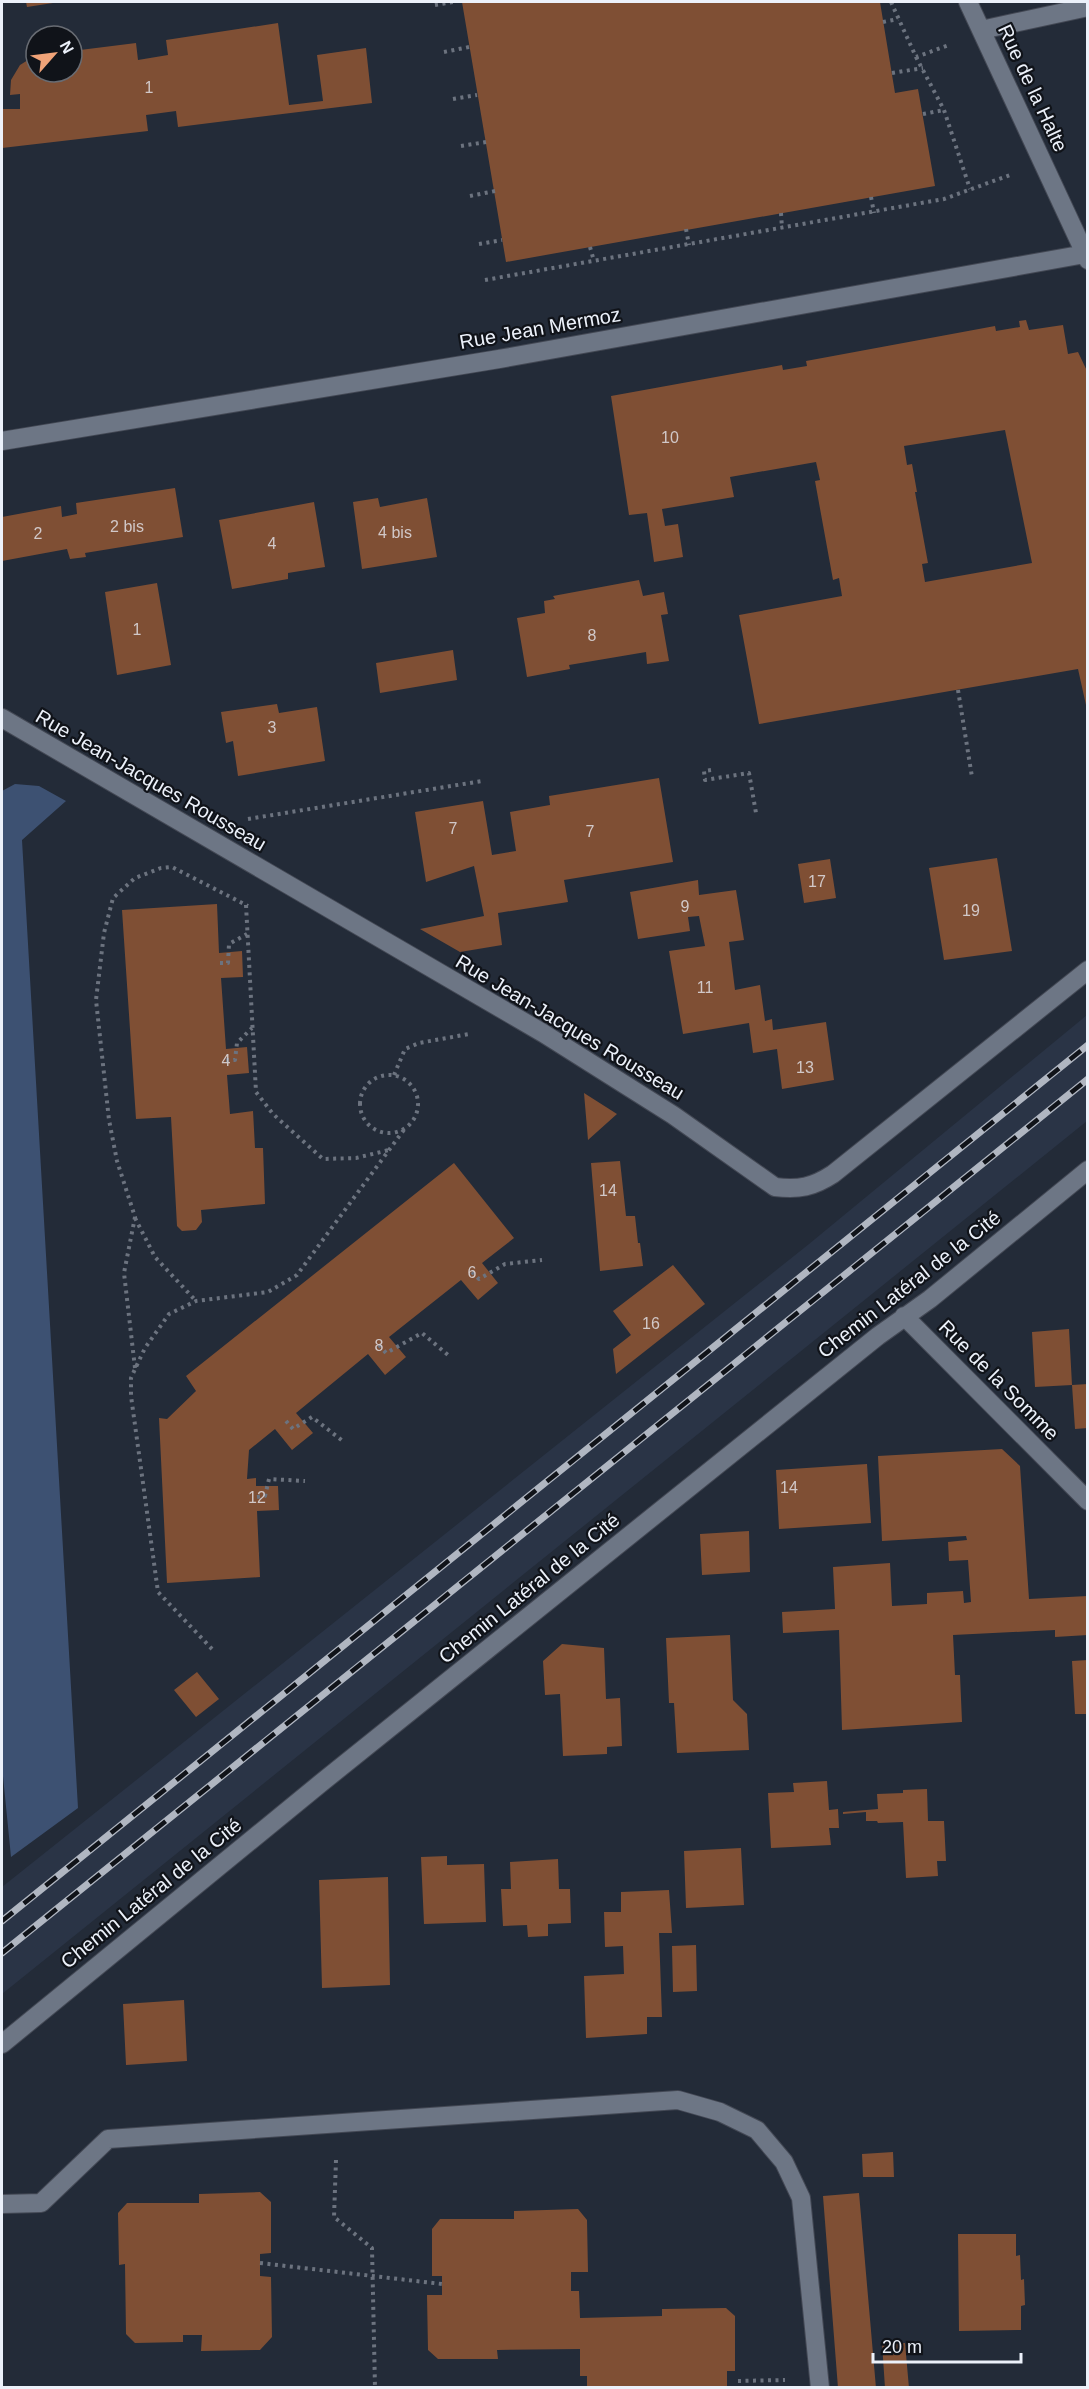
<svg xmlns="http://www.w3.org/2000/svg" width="1089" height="2389" font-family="Arial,sans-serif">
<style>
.built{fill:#2a3446}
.green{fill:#3d5172}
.building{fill:#7f4f34;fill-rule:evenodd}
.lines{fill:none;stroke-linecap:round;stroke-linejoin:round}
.service-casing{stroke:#434854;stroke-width:20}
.minor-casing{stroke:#434854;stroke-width:20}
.path{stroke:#6c737f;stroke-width:4;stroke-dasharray:3 4.5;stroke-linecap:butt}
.service{stroke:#6d7685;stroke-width:18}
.minor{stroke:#6d7685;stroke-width:18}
.rail-casing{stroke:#b0b6c1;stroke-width:7}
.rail{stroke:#101319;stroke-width:4.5;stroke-dasharray:14;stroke-linecap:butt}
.labels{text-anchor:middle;stroke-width:4.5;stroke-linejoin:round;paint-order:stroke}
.number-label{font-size:16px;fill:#d1c8c8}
.street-label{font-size:20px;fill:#ecf1fa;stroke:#101319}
</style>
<rect width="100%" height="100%" fill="#232b38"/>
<!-- built -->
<path class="built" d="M 1087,1015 L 1087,1121 L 2,1994 L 2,1887 L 809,1244 Z"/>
<!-- green -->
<path class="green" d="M 15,784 L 39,786 L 66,801 L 22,840 L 78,1808 L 11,1857 L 2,1766 L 2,791 Z"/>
<!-- building -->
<path class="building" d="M 26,2 L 53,2 L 53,3 L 27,7 Z
M 462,2 L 880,2 L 895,93 L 918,89 L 935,186 L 506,262 Z
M 278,23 L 289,105 L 323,101 L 317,55 L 366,48 L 372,103 L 178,127 L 176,111 L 146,115 L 148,131 L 2,148 L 2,109 L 20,109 L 20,94 L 10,95 L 11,80 L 20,65 L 36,55 L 36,72 L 72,72 L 72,51 L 136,43 L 138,60 L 168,55 L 166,40 Z
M 1026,320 L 1029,330 L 1063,325 L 1068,354 L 1078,352 L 1088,373 L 1088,714 L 1078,669 L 759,724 L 739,615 L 842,596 L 839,578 L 833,580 L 815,481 L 820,480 L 816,462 L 730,477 L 734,497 L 662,509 L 665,526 L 678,524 L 683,557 L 654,562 L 647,513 L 629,515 L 611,396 L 782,365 L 783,370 L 807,366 L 806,361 L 995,326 L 996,331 L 1020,327 L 1019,321 ZM 1005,430 L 1032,563 L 925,582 L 922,564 L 928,563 L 915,492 L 917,492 L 912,464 L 907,465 L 904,446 Z
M 175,488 L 183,537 L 85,553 L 86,557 L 70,559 L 67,549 L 2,561 L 2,517 L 61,506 L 62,517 L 77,514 L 76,503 Z
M 378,498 L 380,507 L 427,498 L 437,557 L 362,569 L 353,502 Z
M 314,502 L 325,567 L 288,573 L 288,579 L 232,589 L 219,520 Z
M 639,580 L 643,596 L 664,592 L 668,614 L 661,615 L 669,661 L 647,664 L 646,652 L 569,665 L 570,669 L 527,677 L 517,618 L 545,613 L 544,601 L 555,599 L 553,596 Z
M 157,583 L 171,665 L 117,675 L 105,592 Z
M 453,650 L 457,680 L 380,693 L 376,663 Z
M 277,704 L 279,713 L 317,707 L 325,761 L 238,776 L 233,741 L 226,743 L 221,712 Z
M 659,778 L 673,862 L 564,880 L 568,902 L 498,913 L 502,945 L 460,952 L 420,929 L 484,916 L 474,866 L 426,882 L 415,812 L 483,801 L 492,855 L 516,851 L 510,812 L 550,805 L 549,796 Z
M 997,858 L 1012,951 L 944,960 L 929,868 Z
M 830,859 L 836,898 L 804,903 L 798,864 Z
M 698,880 L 699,895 L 736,890 L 744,940 L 729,942 L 735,990 L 760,985 L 765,1021 L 772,1019 L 773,1030 L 826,1022 L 834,1080 L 782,1089 L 777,1049 L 753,1053 L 749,1023 L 683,1034 L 669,951 L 705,946 L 699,916 L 688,917 L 690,931 L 638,939 L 630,892 Z
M 217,904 L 219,953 L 242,951 L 243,977 L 221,978 L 226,1049 L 247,1047 L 249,1073 L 227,1075 L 230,1114 L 253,1111 L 255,1148 L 263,1148 L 265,1204 L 201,1210 L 202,1222 L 196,1230 L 182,1231 L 177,1226 L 171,1117 L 136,1119 L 122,910 Z
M 584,1093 L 617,1114 L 588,1140 Z
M 620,1161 L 626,1216 L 635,1216 L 638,1243 L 640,1243 L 643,1266 L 600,1271 L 591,1163 Z
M 454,1163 L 514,1238 L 482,1263 L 498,1283 L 478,1300 L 461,1280 L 389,1337 L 406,1357 L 385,1375 L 368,1354 L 296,1413 L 313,1433 L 292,1450 L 275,1429 L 249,1450 L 247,1479 L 256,1478 L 256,1486 L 278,1486 L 279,1510 L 257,1511 L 260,1577 L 167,1583 L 159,1418 L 167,1419 L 196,1391 L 186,1376 Z
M 673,1265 L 705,1304 L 616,1374 L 613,1349 L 631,1335 L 613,1311 Z
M 1069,1329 L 1072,1385 L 1035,1387 L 1032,1332 Z
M 1088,1384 L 1088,1428 L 1075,1429 L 1072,1385 Z
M 1002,1449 L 1020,1466 L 1029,1599 L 1088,1596 L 1088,1635 L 1055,1637 L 1055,1630 L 953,1635 L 955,1675 L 960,1675 L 962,1722 L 842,1730 L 839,1630 L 783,1633 L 782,1612 L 835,1609 L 833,1567 L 890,1563 L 892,1606 L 927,1604 L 927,1593 L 963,1591 L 964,1603 L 971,1602 L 968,1560 L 949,1561 L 948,1542 L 967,1540 L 966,1536 L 882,1541 L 878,1456 Z
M 867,1464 L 871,1523 L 779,1529 L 776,1470 Z
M 749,1531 L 750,1572 L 702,1575 L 700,1534 Z
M 730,1635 L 733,1700 L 747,1714 L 749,1750 L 677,1753 L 674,1703 L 669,1703 L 666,1638 Z
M 562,1644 L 604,1648 L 606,1699 L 620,1698 L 621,1721 L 622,1746 L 607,1747 L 607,1754 L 563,1756 L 560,1694 L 545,1695 L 543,1661 Z
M 1088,1660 L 1088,1714 L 1075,1714 L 1072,1661 Z
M 197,1672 L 219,1699 L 196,1717 L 174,1690 Z
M 827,1781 L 829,1810 L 838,1809 L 839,1828 L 829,1828 L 831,1845 L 771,1848 L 768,1793 L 794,1792 L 793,1783 Z
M 927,1789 L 928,1821 L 944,1821 L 946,1861 L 937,1861 L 938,1876 L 906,1878 L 903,1822 L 878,1823 L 877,1821 L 866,1821 L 866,1812 L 843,1814 L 843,1812 L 878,1809 L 877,1794 L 903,1793 L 903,1790 Z
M 741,1848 L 744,1905 L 686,1908 L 684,1851 Z
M 447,1856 L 447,1865 L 484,1864 L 486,1922 L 424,1924 L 421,1857 Z
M 558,1859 L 559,1889 L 570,1889 L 571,1923 L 548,1924 L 548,1936 L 528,1937 L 527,1925 L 503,1926 L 501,1889 L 511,1889 L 510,1862 Z
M 388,1877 L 390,1985 L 322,1988 L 319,1880 Z
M 669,1890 L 672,1933 L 659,1933 L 662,2017 L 647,2017 L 647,2034 L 586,2038 L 584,1976 L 624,1974 L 623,1946 L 605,1947 L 604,1912 L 621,1912 L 621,1892 Z
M 696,1945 L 697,1991 L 673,1992 L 672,1946 Z
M 184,2000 L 187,2061 L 126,2065 L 123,2004 Z
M 893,2152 L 894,2177 L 863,2177 L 862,2154 Z
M 260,2192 L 271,2202 L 271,2253 L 260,2254 L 260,2276 L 271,2277 L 272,2337 L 260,2350 L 201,2351 L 202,2335 L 183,2335 L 183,2342 L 135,2343 L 126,2334 L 125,2264 L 119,2265 L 118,2213 L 127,2203 L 199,2203 L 199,2194 Z
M 859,2193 L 876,2388 L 838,2388 L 823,2196 Z
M 578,2209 L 587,2220 L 588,2272 L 571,2272 L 571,2291 L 579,2291 L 580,2318 L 662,2316 L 662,2309 L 726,2308 L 735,2316 L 735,2371 L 727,2371 L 727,2388 L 587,2388 L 587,2376 L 580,2376 L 580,2349 L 497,2350 L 498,2359 L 438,2359 L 428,2350 L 427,2295 L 442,2295 L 442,2276 L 432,2276 L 432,2229 L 440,2219 L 514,2219 L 514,2211 Z
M 958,2234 L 1016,2234 L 1016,2256 L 1020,2255 L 1021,2280 L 1024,2279 L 1025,2305 L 1021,2306 L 1021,2330 L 959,2331 Z
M 882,2343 L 905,2343 L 909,2388 L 885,2388 Z"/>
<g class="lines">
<!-- service casing -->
<g class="service-casing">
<path id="service" d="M 2,2204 L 41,2203 L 108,2139 L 678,2100 L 720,2112 L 757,2130 L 784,2162 L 801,2198 L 820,2388"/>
</g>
<!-- minor casing -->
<g class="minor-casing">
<path id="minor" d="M 968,2 L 1088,260
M 981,30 L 1088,7
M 2,441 L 499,359 L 1085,254
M 2,718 L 543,1033 L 673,1115 L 775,1187 C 799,1190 813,1187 833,1174 L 1088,970
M 904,1316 L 1088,1501
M 2,2044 L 321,1783 L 878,1336 L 930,1299 L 1088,1170"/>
</g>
<!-- path -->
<path class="path" d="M 891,2 L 916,57 L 949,45
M 435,5 L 453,2
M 883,22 L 898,19
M 444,52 L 469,47
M 916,57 L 944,110 L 970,189
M 892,73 L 923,68
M 453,99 L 477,95
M 923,114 L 944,110
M 461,146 L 486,142
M 470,196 L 495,191
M 871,197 L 874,213
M 781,213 L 782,228
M 686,229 L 689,245
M 479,244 L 502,240
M 590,247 L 594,261
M 485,280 L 944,199 L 1010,175
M 958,690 L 972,777
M 711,770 L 704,771 L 705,780 L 749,773 L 756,813
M 248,819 L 482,781
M 246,905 L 256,1092 L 273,1114 L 323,1159 L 356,1158 L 389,1150
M 220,963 L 228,963 L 229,944 L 247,934
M 226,1060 L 235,1060 L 237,1043 L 252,1028
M360 1104a29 29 0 1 1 58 0a29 29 0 1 1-58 0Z
M 394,1075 L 405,1049 L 419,1043 L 469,1034
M 135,1218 L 155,1257 L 196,1301
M 472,1272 L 479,1279 L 505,1264 L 542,1260
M 379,1345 L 386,1353 L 422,1333 L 448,1355
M 135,1368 L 124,1273 L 135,1217 L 117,1161 L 109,1120 L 96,1000 L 104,933 L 113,898 L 135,878 L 161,868 L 172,867 L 248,906
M 286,1421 L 293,1429 L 312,1417 L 344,1442
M 257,1497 L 265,1496 L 269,1479 L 305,1481
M 212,1649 L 158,1592 L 131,1396 L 131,1378 L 135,1369 L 145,1348 L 169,1314 L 196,1301 L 268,1292 L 297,1275 L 406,1127
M 336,2160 L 334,2217 L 372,2248 L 375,2388
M 260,2263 L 442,2284
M 738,2381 L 785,2380"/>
<!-- service -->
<use href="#service" class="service"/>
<!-- minor -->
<use href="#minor" class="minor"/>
<!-- rail casing -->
<g class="rail-casing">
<path id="rail" d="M 2,1921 L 1088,1045
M 2,1953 L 1088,1079"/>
</g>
<!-- rail -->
<use href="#rail" class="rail"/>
</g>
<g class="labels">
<!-- number labels -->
<g class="number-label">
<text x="149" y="93">1</text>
<text x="670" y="443">10</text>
<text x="127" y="532">2 bis</text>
<text x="395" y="538">4 bis</text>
<text x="38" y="539">2</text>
<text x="272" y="549">4</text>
<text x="137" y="635">1</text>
<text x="592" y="641">8</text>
<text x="272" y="733">3</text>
<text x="453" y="834">7</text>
<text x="590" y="837">7</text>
<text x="817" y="887">17</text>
<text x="685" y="912">9</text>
<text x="971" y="916">19</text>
<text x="705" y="993">11</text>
<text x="226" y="1066">4</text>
<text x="805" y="1073">13</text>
<text x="608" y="1196">14</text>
<text x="472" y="1278">6</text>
<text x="651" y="1329">16</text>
<text x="379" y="1351">8</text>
<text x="789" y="1493">14</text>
<text x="257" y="1503">12</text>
</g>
<!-- street labels -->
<g class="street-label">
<text transform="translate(1033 88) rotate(65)" y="7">Rue de la Halte</text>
<text transform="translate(540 328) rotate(-10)" y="7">Rue Jean Mermoz</text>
<text transform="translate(151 780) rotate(30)" y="7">Rue Jean-Jacques Rousseau</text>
<text transform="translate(570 1027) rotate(31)" y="7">Rue Jean-Jacques Rousseau</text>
<text transform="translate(909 1284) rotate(-38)" y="7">Chemin Latéral de la Cité</text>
<text transform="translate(999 1380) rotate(45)" y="7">Rue de la Somme</text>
<text transform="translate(529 1588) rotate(-39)" y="7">Chemin Latéral de la Cité</text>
<text transform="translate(151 1893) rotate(-39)" y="7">Chemin Latéral de la Cité</text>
</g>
</g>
<!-- border -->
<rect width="1089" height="2389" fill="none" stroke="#ecf1fa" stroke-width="6"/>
<!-- north arrow -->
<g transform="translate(54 54) rotate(62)"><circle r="28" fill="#101319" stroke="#686c73" stroke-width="1.5"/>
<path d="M0-4.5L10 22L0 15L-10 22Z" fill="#f0a378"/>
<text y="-9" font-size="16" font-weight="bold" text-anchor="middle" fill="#ecf1fa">N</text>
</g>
<!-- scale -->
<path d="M873 2353v9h148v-9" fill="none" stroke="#ecf1fa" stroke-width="3"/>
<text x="882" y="2353" font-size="18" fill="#ecf1fa" stroke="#101319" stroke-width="4.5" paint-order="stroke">20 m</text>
</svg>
